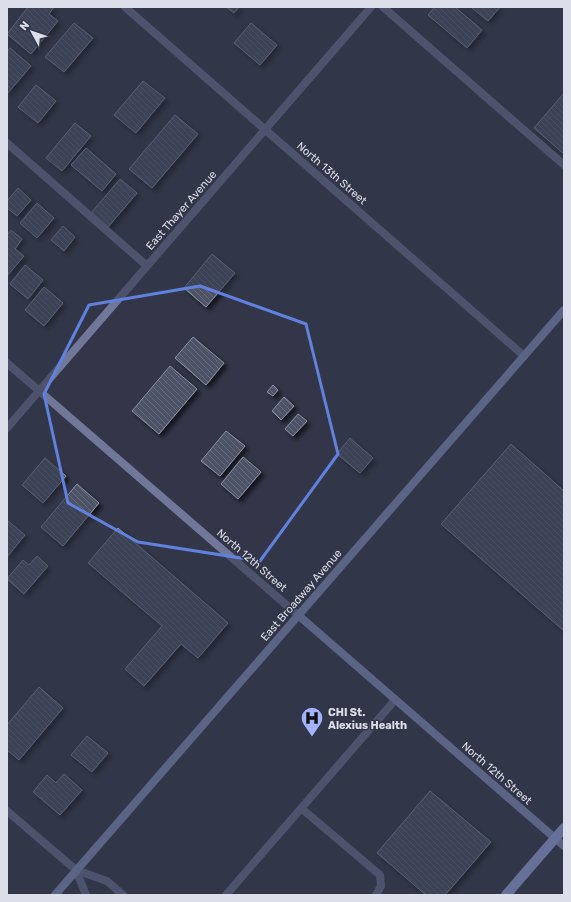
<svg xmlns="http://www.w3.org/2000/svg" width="571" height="902" font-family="Rubik,sans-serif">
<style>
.building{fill:url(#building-back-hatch);stroke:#8a90a5;filter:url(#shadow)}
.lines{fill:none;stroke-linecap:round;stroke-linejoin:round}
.lane{stroke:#707798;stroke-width:8}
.street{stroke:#707798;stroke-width:8}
.secondary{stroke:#909bce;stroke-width:8}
.primary{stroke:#a8b6f8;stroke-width:10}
.marked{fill:none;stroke:#6081de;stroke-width:3;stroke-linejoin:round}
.labels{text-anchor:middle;stroke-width:3;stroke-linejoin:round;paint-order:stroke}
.street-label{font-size:11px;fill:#dcdfea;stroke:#323648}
.poi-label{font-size:11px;font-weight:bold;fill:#dcdfea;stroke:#323648;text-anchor:start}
</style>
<defs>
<pattern id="building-back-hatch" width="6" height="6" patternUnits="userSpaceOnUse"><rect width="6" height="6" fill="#4e5266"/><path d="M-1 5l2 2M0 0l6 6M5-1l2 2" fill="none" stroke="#676a7c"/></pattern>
<filter id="shadow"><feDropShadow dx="3.5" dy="3.5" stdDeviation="2" flood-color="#0009"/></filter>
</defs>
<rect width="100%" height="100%" fill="#323648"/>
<!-- building -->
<path class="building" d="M 28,7 L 54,7 L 49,14 L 58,21 L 31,54 L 7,34 Z
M 226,7 L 239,7 L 234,13 Z
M 435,7 L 455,7 L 482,30 L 467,48 L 428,15 Z
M 471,7 L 500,7 L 488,21 Z
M 74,23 L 93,38 L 64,72 L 45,57 Z
M 251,23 L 277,45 L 260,65 L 234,43 Z
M 10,48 L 31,66 L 7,94 L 7,51 Z
M 143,81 L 165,98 L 136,133 L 114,115 Z
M 36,85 L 56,101 L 38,123 L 18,107 Z
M 564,93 L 564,154 L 534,128 Z
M 175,115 L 198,134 L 152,188 L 129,169 Z
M 75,123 L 91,136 L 62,171 L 46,158 Z
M 86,148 L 116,174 L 102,191 L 71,165 Z
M 120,179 L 137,193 L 108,227 L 91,213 Z
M 18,188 L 31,200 L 17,216 L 7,208 L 7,201 Z
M 37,203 L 54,218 L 37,238 L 20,223 Z
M 63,226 L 75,237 L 64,251 L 51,240 Z
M 11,230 L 22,239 L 15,249 L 24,256 L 7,276 L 7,235 Z
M 212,254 L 235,273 L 206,307 L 184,288 Z
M 25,265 L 43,280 L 28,299 L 10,284 Z
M 44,287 L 63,303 L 44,326 L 25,310 Z
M 193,337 L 224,363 L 206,385 L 175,358 Z
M 170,366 L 197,389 L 159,434 L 132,411 Z
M 273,385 L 278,390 L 273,396 L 267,392 Z
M 284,397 L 294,406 L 281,420 L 272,411 Z
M 298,414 L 307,421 L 293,436 L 285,429 Z
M 226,431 L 245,446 L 220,476 L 201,461 Z
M 350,438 L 373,458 L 360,473 L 337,454 Z
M 511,444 L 564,491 L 564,631 L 441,524 Z
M 243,457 L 261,472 L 238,499 L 221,484 Z
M 45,458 L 66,476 L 43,503 L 22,485 Z
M 77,484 L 99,503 L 63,546 L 41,527 Z
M 7,520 L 25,535 L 7,557 Z
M 118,528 L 228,623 L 198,658 L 181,644 L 144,686 L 125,669 L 162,626 L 88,563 Z
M 37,556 L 48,566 L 24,594 L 7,579 L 23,560 L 29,565 Z
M 39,687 L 63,708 L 19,760 L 7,750 L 7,725 Z
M 87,736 L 108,753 L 92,772 L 71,755 Z
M 64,774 L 82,790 L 60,815 L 33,792 L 47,775 L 56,783 Z
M 430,791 L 491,842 L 445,895 L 426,895 L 377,853 Z"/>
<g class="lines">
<!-- lane -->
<path class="lane" d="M 383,7 L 564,165
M 7,143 L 147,266
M 301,808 L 380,875 L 381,886 L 376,895
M 76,870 L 107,881 L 123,895
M 76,870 L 86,895
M 226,895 L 395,700"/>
<!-- street -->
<path class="street" d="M 125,7 L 524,356
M 7,363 L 298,615
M 7,428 L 371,7
M 7,811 L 76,870"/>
<!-- secondary -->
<path class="secondary" d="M 298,615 L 564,846
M 55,895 L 564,310"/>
<!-- primary -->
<path class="primary" d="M 506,895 L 564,828"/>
</g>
<!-- marked area -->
<path d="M0 0H571V902H0ZM 200,286 L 306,324 L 338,454 L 260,561 L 138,542 L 68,503 L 44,394 L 89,305 Z" fill="#323648" fill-opacity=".55" fill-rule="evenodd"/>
<path class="marked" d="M 200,286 L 306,324 L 338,454 L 260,561 L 138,542 L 68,503 L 44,394 L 89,305 Z"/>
<!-- icons -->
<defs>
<g id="hospital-pin" transform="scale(1.15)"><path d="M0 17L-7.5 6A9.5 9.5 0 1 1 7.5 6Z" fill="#a3b2fd" stroke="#323648"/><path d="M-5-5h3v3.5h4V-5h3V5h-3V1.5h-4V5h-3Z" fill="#111"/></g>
</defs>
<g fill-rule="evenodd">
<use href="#hospital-pin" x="312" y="718"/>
</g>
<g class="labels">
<!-- street labels -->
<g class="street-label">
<text transform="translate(332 173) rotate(41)" y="4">North 13th Street</text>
<text transform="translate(181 210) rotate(-49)" y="4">East Thayer Avenue</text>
<text transform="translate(252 560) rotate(41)" y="4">North 12th Street</text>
<text transform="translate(301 595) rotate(-49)" y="4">East Broadway Avenue</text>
<text transform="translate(497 773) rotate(41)" y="4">North 12th Street</text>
</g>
<!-- poi labels -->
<g class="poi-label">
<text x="328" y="716">CHI St.<tspan x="328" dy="13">Alexius Health</tspan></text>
</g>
</g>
<!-- border -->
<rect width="571" height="902" fill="none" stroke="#dcdfea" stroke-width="16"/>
<!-- north arrow -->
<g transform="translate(32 32) rotate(310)" stroke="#323648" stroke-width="3" paint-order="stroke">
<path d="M0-3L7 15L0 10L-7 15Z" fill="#dcdfea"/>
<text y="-6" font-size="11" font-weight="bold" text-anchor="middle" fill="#dcdfea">N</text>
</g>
</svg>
